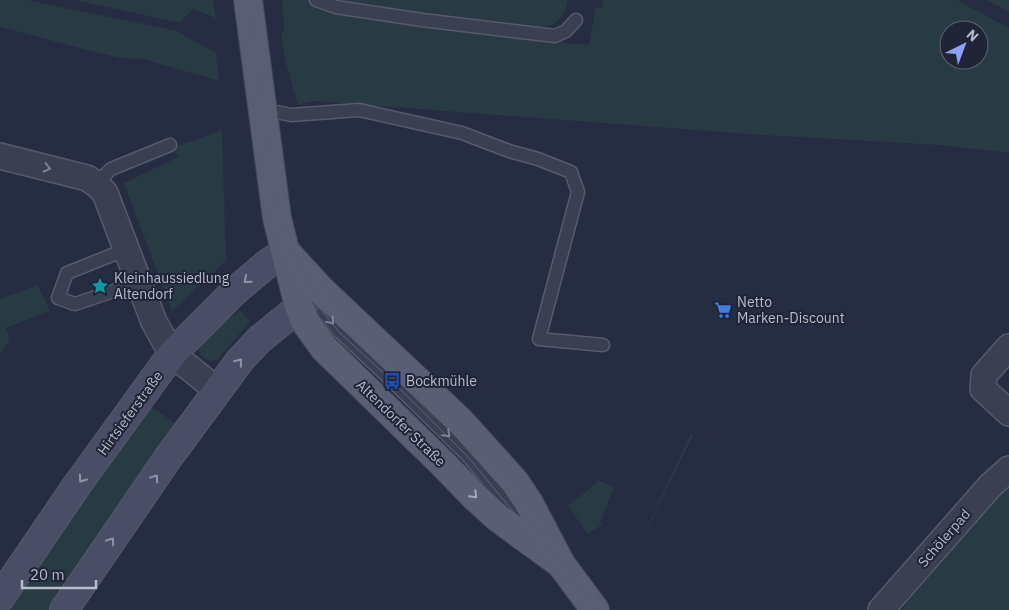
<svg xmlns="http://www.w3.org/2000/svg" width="1009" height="610" font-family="'IBM Plex Sans',sans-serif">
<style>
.green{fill:#283a43;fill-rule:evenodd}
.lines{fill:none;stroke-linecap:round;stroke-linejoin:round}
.service-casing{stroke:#565a6c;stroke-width:15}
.minor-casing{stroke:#565a6c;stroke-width:28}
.secondary-casing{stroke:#565a6c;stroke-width:30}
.primary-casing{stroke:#44485b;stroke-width:30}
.service{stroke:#3b3f52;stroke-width:12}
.minor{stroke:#3b3f52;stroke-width:25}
.secondary{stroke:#494d65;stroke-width:28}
.primary{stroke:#595e72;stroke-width:28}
.tram{stroke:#5d6279;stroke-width:1}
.oneway{stroke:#808395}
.oneway2{stroke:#9194a8}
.oneway3{stroke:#a5a8ba}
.labels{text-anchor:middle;stroke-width:4;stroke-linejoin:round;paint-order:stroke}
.poi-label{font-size:14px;fill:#b8bbcc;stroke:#1f2437;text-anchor:start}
.street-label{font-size:14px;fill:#b8bbcc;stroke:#1f2437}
</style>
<rect width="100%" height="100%" fill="#262c42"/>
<!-- green -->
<path class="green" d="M 0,0 L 27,0 L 177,31 L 216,53 L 219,81 L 143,59 L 118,58 L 0,27 Z
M 75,0 L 213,0 L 216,18 L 193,9 L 180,22 L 171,21 Z
M 282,0 L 568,0 C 561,32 543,27 518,26 L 512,38 L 589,45 L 596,7 L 603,8 L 603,0 L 957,0 L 1009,28 L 1009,153 L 939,145 L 761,135 L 314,101 L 298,105 L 284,56 L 281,31 L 284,31 ZM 949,30 L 979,30 L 979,60 L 949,60 Z
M 986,0 L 1009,0 L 1009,12 Z
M 222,130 L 226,261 L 172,311 L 124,183 L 178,157 L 173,148 Z
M 38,285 L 50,311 L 6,328 L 10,340 L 0,355 L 0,299 Z
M 240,310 L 250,322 L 217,360 C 205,363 197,355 198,343 Z
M 146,403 L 176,424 L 50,610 L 7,610 Z
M 691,433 L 693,435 L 646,532 L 645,532 Z
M 598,480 L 614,487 L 601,521 L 603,524 L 588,534 L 568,506 L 595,484 Z
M 1009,484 L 1009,610 L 901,610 Z"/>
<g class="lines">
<!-- service casing -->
<g class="service-casing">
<path id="service" d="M 316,0 L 336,7 L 422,20 L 555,36 L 566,31 L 576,20
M 262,109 L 291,115 L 359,110 L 462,133 L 509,151 L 538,159 L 571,172 L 578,192 L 539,339 L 603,345
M 96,184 L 111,169 L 170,145
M 127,249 L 67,273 L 58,298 L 75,304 L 140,282
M 312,296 L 339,331 L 389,378 L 468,456 L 530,530"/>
</g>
<!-- minor casing -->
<g class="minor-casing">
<path id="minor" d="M 0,156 L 87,178 L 96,184 L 105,193 L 154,322 L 172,354 L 217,390
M 1009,347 L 984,375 L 983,389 L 1009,413
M 881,610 L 990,486 L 1009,469"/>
</g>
<!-- secondary casing -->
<g class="secondary-casing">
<path id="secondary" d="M 0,598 L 77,485 L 172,354 L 236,290 L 267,264 L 286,251
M 64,610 L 168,458 L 241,359 L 260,339 L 317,293"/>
</g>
<!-- primary casing -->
<g class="primary-casing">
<path id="primary" d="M 248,0 L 277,218 L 299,307 L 306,323 L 324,348 L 443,464 L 476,498 L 498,518 L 561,564
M 288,254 L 321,290 L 461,422 L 515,482 L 529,503 L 561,564 L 595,610"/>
</g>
<!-- service -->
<use href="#service" class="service"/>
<!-- minor -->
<use href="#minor" class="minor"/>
<!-- secondary -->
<use href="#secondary" class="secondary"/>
<!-- primary -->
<use href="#primary" class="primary"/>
<!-- tram -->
<path class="tram" d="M 242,0 L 274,219 L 297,275 L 311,297 L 339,332 L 392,381 L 468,457 L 550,556 L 589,610
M 254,0 L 269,114 L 283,208 L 295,243 L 309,271 L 332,307 L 346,325 L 399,374 L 472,445 L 506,484 L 584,582 L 603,610"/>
</g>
<!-- one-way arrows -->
<defs><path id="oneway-chevron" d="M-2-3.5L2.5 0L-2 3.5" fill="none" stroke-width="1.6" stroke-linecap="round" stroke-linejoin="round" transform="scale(1.25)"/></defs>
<g class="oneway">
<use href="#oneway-chevron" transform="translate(47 168) rotate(14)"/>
<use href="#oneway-chevron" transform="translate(331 321) rotate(50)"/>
<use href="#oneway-chevron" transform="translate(447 434) rotate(45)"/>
</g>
<g class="oneway2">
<use href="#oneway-chevron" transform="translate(247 280) rotate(139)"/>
<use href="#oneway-chevron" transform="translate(239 362) rotate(-51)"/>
<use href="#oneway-chevron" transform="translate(155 478) rotate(-56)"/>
<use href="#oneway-chevron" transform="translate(82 479) rotate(126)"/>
<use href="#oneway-chevron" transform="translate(111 541) rotate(-56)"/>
</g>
<use class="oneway3" href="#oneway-chevron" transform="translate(474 495) rotate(45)"/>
<!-- icons -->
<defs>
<g id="sight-bare" transform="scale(1.35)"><path d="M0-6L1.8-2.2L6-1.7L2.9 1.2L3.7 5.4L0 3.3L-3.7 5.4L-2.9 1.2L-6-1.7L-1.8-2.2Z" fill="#0f9aa8" stroke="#1f2437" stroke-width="2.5" paint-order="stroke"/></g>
<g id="supermarket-bare" transform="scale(1.35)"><path d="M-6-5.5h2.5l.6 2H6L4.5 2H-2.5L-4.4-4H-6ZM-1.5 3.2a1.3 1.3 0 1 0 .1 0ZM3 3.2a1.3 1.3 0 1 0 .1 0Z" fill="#3f7fe0" stroke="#1f2437" stroke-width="2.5" paint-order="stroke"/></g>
<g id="bus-bare" transform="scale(1.35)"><path d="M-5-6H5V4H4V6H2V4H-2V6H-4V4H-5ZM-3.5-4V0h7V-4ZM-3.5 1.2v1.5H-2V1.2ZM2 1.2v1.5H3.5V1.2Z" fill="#1a4fb4" stroke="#1f2437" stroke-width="2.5" paint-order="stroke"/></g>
</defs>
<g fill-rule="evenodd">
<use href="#sight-bare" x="100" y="286"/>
<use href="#supermarket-bare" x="723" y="310"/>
<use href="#bus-bare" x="392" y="381"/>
</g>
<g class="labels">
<!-- poi labels -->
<g class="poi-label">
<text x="114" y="283">Kleinhaussiedlung<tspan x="114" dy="16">Altendorf</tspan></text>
<text x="737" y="307">Netto<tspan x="737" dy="16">Marken-Discount</tspan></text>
<text x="406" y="386">Bockmühle</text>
</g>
<!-- street labels -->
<g class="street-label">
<text transform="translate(130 413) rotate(-54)" y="5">Hirtsieferstraße</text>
<text transform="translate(401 423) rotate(44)" y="5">Altendorfer Straße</text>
<text transform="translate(944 538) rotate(-49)" y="5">Schölerpad</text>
</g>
</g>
<!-- north arrow -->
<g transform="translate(964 45) rotate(42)"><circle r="24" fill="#1f2437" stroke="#5c6073"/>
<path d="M0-4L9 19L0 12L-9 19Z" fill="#8fa0f9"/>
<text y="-8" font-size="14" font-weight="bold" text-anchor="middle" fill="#b8bbcc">N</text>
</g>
<!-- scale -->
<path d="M22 580v8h74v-8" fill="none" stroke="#b8bbcc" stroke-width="2.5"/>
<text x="30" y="580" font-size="15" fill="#b8bbcc" stroke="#1f2437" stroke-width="4" paint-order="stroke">20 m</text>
</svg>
